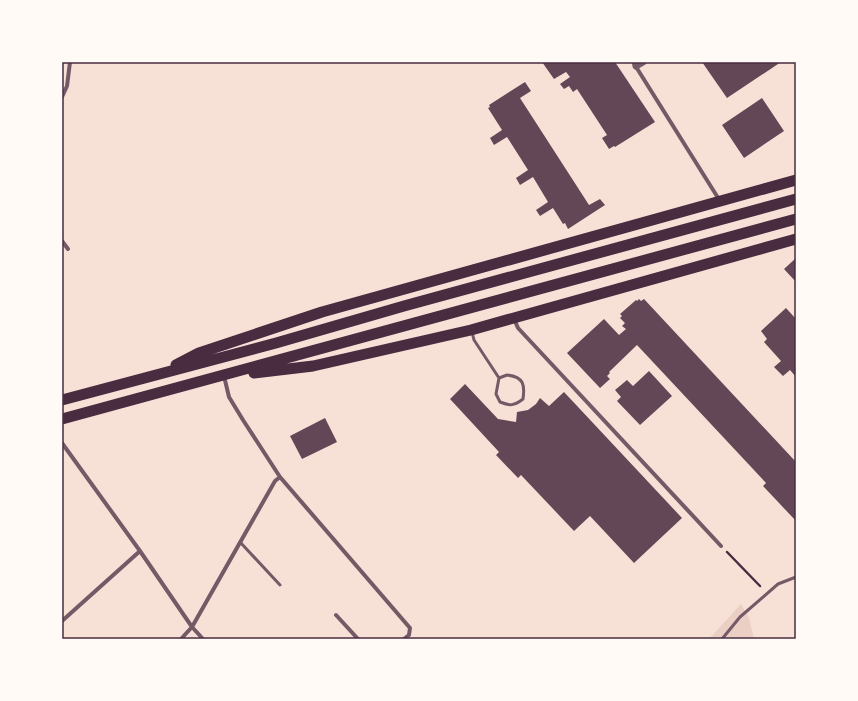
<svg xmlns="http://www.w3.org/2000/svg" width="858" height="701" font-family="Cabin,sans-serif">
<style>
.green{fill:#ebcfc5}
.building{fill:#644757}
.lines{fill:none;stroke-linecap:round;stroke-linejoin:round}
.path{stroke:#4a2c40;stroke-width:2.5}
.service{stroke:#755966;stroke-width:3}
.minor{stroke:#755966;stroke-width:4}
.tertiary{stroke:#755966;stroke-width:7}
.trunk{stroke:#4a2c40;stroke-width:11}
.neatline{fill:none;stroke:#4a2c40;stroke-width:1.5}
</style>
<rect width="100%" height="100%" fill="#f7e1d7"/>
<!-- green -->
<path class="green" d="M 741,604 L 749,618 L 754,639 L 709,639 Z"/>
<!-- building -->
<path class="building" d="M 542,62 L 615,62 L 655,122 L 615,147 L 614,146 L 609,149 L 602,138 L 607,135 L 577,89 L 573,92 L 569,86 L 564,89 L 560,84 L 570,77 L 566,72 L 554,79 Z
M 702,62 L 781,62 L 727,98 Z
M 525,82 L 531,91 L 520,98 L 589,205 L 600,199 L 605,205 L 568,229 L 565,223 L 563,224 L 553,208 L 540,216 L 536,210 L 548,202 L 533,177 L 520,185 L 516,178 L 528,170 L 507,137 L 494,145 L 490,138 L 502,130 L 488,108 L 490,107 L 489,105 Z
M 762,98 L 784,131 L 744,158 L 722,125 Z
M 796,258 L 796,282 L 784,269 Z
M 639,299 L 641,301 L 644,299 L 796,462 L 796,521 L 763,486 L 766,483 L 637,345 L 609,372 L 610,373 L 607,376 L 610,379 L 600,388 L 567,353 L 604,319 L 619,335 L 626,329 L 622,326 L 625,323 L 620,318 L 622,316 L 620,314 L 636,300 L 637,301 Z
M 786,308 L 796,319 L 796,377 L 790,370 L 783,376 L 774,367 L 781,361 L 764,342 L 767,339 L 761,331 Z
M 649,371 L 672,396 L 640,425 L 617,401 L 621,397 L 615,390 L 627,380 L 633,386 Z
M 465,384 L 498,419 L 516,422 L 517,412 L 528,410 L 536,404 L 540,398 L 549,406 L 564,392 L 682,518 L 634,563 L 590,516 L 574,531 L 521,475 L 518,478 L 496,455 L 499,452 L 450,399 Z
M 325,418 L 337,442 L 302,459 L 290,436 Z"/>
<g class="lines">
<!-- path -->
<path class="path" d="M 727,552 L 760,586"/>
<!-- service -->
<path class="service" d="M 472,332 L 474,340 L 499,378
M 507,375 C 524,377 525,385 523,399 C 514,406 510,406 500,402 L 496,394 L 499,378 Z
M 240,542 L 280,585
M 722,639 L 740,617 L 778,584 L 796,577"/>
<!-- minor -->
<path class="minor" d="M 633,62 L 720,201
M 62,97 L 67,86 L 70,62
M 62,241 L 68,249
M 514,319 L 518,328 L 721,546
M 224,376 L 229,397 L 243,420 L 280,477 L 410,628 L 409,635 L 404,639
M 62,443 L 140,551 L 192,627 L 203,639
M 336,615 L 358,639
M 62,621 L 140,551
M 181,639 L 192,627 L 275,481 L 280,477"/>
<!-- tertiary -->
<path class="tertiary" d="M 636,66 L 643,62"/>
<!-- trunk -->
<path class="trunk" d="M 176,365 L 199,353 L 322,312 L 796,180
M 254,373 L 313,366 L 471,330 L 796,239
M 62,400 L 276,343 L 404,306 L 796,199
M 62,419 L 796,219"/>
</g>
<!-- border -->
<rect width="858" height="701" fill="none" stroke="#fffaf5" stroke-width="126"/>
<rect x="63" y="63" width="732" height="575" class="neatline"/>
</svg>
